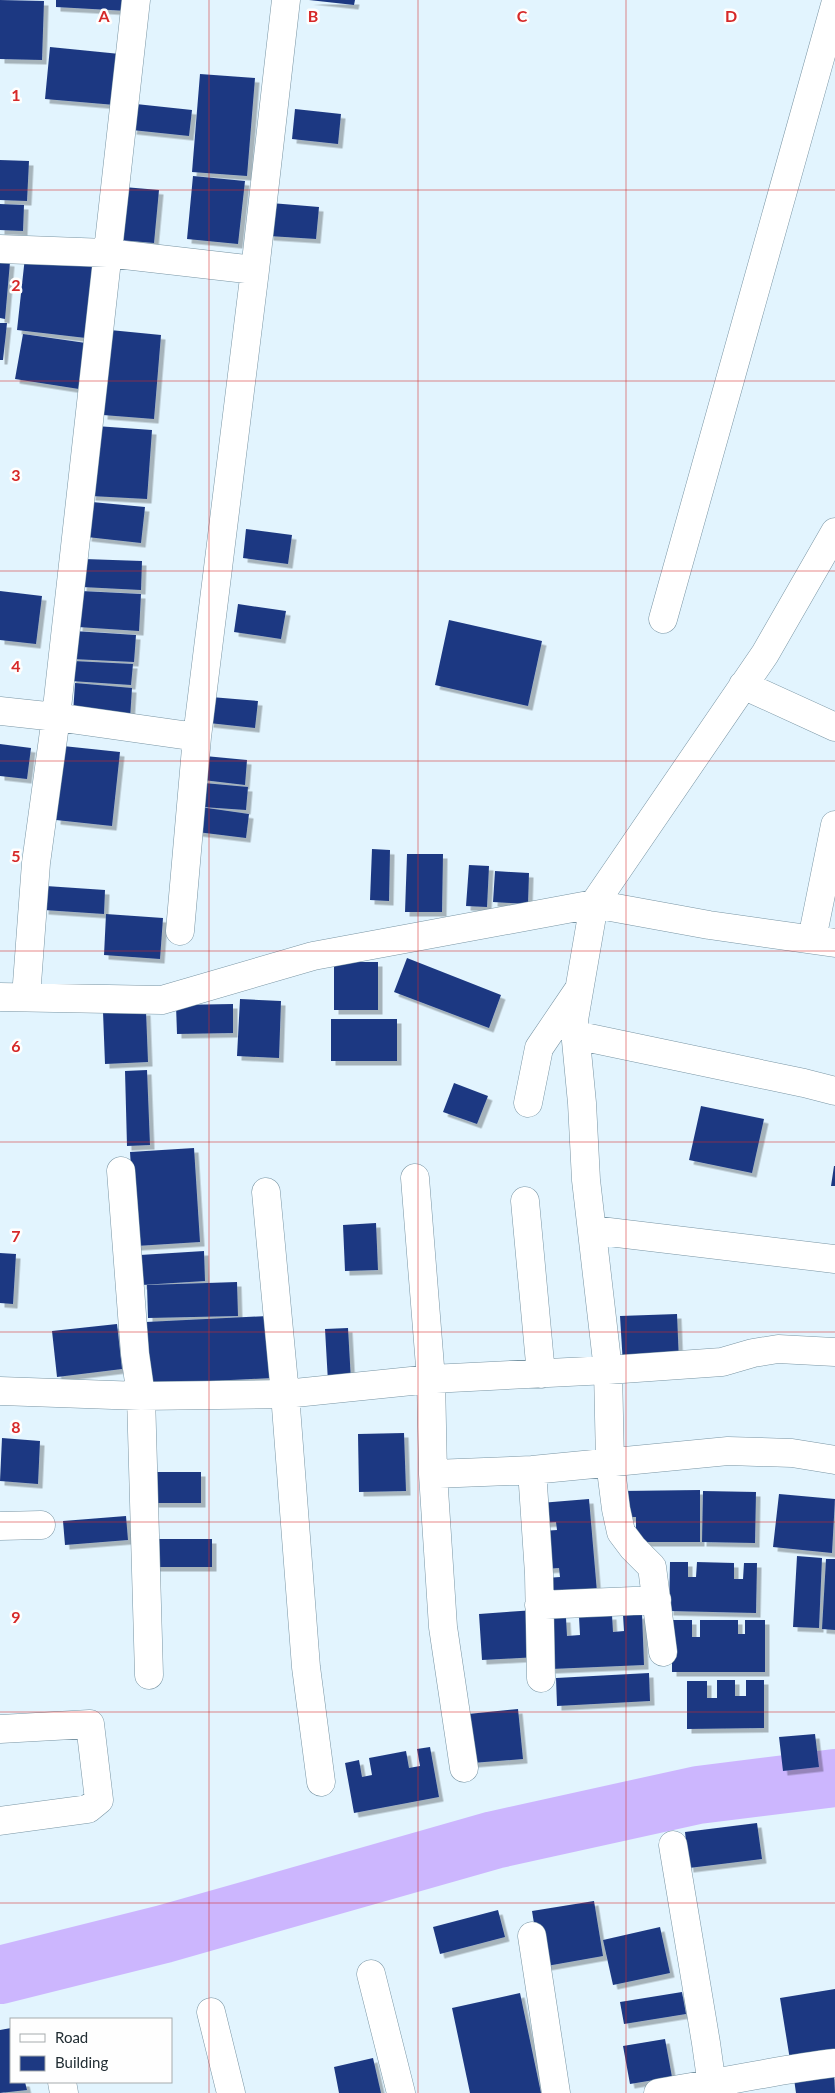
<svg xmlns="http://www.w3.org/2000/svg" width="835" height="2093" font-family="Lato,sans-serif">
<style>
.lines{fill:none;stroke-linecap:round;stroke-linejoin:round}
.river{stroke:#ccb6fe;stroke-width:58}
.building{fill:#1d3982;filter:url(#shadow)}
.minor-casing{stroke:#7995a4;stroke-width:29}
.minor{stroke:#fff;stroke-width:28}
.grid{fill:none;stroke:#d62828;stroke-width:1;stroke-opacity:0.55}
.grid-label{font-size:16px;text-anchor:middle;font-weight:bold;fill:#d62828;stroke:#fefefe;stroke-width:5;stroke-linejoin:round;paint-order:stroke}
</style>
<defs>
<filter id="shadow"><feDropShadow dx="4.5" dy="4.5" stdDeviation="0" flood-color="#0004"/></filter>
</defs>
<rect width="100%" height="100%" fill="#e2f4fe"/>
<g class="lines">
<!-- river -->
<path class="river" d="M 0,1975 L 164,1934 L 494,1840 L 698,1795 L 835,1778"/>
</g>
<!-- building -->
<path class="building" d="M 0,0 L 44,1 L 42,60 L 0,59 Z
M 56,0 L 128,0 L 128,11 L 56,7 Z
M 309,0 L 355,0 L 354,5 Z
M 50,47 L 120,54 L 115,105 L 45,99 Z
M 200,74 L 255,78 L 247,176 L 192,172 Z
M 136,104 L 192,110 L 189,136 L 132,130 Z
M 295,109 L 341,114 L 338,144 L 292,139 Z
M 0,160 L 29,161 L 27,201 L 0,200 Z
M 193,176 L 245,181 L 238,244 L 187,239 Z
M 124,187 L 159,190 L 154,243 L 120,240 Z
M 271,203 L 319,207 L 316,239 L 269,236 Z
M 0,204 L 24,205 L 23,231 L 0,230 Z
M 25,257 L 95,266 L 86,338 L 17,330 Z
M 0,261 L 10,262 L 5,319 L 0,318 Z
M 0,323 L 7,323 L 3,360 L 0,360 Z
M 110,330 L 161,335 L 154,419 L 103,415 Z
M 23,334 L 86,343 L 79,389 L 15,379 Z
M 96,426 L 152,430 L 147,499 L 91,496 Z
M 92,502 L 145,507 L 141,543 L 87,537 Z
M 246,529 L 292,535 L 288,564 L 243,558 Z
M 84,559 L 142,561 L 141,590 L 82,587 Z
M 0,591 L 42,596 L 36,644 L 0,640 Z
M 81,591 L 141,594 L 139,631 L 78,627 Z
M 238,604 L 286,611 L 281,639 L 234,632 Z
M 449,620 L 542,641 L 528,706 L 435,685 Z
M 74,631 L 136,635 L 134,662 L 72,659 Z
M 73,661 L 133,664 L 131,685 L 71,681 Z
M 75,683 L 132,688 L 130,719 L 73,714 Z
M 211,697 L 258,701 L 255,728 L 209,723 Z
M 0,744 L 31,748 L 27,779 L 0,776 Z
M 63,746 L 120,752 L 112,826 L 56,820 Z
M 205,756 L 247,760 L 245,785 L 203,780 Z
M 204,783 L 248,787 L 246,810 L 202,807 Z
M 200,807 L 249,814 L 246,838 L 197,832 Z
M 372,849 L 390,850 L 389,901 L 370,900 Z
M 407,854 L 443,854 L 442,912 L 405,912 Z
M 469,865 L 489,866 L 487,907 L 466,906 Z
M 495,871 L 529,873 L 528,904 L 493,902 Z
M 46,886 L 105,890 L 104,914 L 44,910 Z
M 106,914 L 163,918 L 160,959 L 104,955 Z
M 407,958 L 501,995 L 489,1028 L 394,992 Z
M 334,962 L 378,962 L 378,1010 L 334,1010 Z
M 240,999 L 281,1001 L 279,1058 L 237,1056 Z
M 233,1004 L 233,1033 L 177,1034 L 176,1005 Z
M 146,1011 L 148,1062 L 105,1064 L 103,1012 Z
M 331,1019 L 397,1019 L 397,1061 L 331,1061 Z
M 147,1070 L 150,1145 L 127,1146 L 125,1071 Z
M 454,1083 L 488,1096 L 477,1124 L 443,1112 Z
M 701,1106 L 764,1119 L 752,1173 L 689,1160 Z
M 194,1148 L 200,1242 L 136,1246 L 130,1152 Z
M 834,1166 L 835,1166 L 835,1186 L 831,1186 Z
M 376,1223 L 378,1270 L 345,1271 L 343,1225 Z
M 204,1251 L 205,1281 L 142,1285 L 140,1255 Z
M 0,1253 L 16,1254 L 13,1304 L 0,1303 Z
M 237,1282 L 238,1316 L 148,1318 L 147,1285 Z
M 677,1314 L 679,1362 L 623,1365 L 620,1316 Z
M 268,1316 L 272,1378 L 149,1384 L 146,1322 Z
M 117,1324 L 122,1369 L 57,1377 L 52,1331 Z
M 348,1328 L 351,1381 L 328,1382 L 325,1329 Z
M 404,1433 L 406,1491 L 359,1492 L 358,1434 Z
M 2,1438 L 40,1441 L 38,1484 L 0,1481 Z
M 147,1472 L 201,1472 L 201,1503 L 147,1503 Z
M 700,1490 L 700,1542 L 636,1542 L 636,1517 L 623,1517 L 622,1491 Z
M 703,1491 L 756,1492 L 755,1543 L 702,1542 Z
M 779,1494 L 835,1499 L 832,1553 L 773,1547 Z
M 589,1499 L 597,1592 L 548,1596 L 546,1578 L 560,1577 L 559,1568 L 545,1569 L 542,1531 L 557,1530 L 556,1522 L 542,1523 L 540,1503 Z
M 126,1516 L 128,1540 L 65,1545 L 63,1521 Z
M 149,1539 L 212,1539 L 212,1567 L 150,1567 Z
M 797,1556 L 822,1558 L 819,1628 L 793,1627 Z
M 826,1559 L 835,1559 L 835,1630 L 822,1629 Z
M 670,1562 L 688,1562 L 688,1577 L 696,1577 L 697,1562 L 734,1563 L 734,1579 L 743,1579 L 744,1563 L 757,1563 L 756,1613 L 669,1611 Z
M 535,1610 L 538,1657 L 482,1660 L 479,1614 Z
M 642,1614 L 644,1665 L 551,1669 L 548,1618 L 566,1618 L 567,1636 L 580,1635 L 579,1617 L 612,1615 L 613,1632 L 624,1631 L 623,1615 Z
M 672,1620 L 692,1620 L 692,1637 L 700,1637 L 700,1620 L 738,1620 L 738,1634 L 745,1634 L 745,1620 L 765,1620 L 765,1672 L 672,1672 Z
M 649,1673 L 650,1701 L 557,1706 L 556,1678 Z
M 717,1680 L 735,1680 L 735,1696 L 746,1696 L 746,1680 L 764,1680 L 764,1728 L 687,1729 L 687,1681 L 707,1681 L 707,1698 L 717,1698 Z
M 518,1709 L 523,1759 L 472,1763 L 468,1714 Z
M 815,1734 L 819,1767 L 783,1771 L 779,1737 Z
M 430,1747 L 439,1797 L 354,1813 L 345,1763 L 359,1760 L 362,1777 L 372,1775 L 369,1758 L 406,1751 L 409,1768 L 420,1766 L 417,1749 Z
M 757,1823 L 762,1859 L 689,1868 L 685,1832 Z
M 594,1901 L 603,1956 L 541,1967 L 532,1911 Z
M 498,1910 L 505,1937 L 440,1954 L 433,1927 Z
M 660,1927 L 670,1973 L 613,1985 L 603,1940 Z
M 835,1989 L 835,2053 L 790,2060 L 780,1998 Z
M 682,1992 L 686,2014 L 624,2024 L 620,2002 Z
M 520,1993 L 541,2093 L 470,2093 L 452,2008 Z
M 11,2028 L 11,2082 L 25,2082 L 27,2090 L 0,2093 L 0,2030 Z
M 665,2039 L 672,2077 L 630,2084 L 623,2046 Z
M 373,2058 L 381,2093 L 339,2093 L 334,2067 Z
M 834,2074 L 835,2093 L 796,2093 L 794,2079 Z"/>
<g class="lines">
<!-- minor casing -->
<g class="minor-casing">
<path id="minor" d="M 0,249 L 107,253 L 255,270
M 663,619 L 835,5
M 743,685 L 835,727
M 0,711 L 56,717 L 136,0
M 180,931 L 197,737 L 255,270 L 286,0
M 812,939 L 835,825
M 0,997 L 162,1000 L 313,956 L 594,904 L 765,654 L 835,532
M 26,997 L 36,863 L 56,717 L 197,737
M 575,1035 L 804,1083 L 835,1091
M 528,1103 L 539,1048 L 577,992
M 121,1171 L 135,1354 L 141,1396 L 149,1675
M 415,1178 L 431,1379 L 433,1474 L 532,1470 L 728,1451 L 792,1453 L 835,1460
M 266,1192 L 285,1394 L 306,1667 L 321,1782
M 525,1201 L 541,1374
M 592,1230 L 835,1259
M 0,1391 L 141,1396 L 285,1394 L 431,1379 L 608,1370 L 722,1362 L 753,1353 L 778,1349 L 835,1352
M 532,1470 L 539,1574 L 541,1678
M 433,1474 L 443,1627 L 464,1768
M 0,1526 L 41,1525
M 539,1605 L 657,1600
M 663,1652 L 652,1567 L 633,1548 L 621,1532 L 616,1509 L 610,1462 L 608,1370 L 586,1180 L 582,1103 L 574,1020 L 594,904 L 709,925 L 835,943
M 0,1729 L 90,1724 L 99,1800 L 88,1809 L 0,1821
M 673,1845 L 706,2043 L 713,2093
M 532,1936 L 556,2093
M 371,1974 L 401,2093
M 211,2012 L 231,2093
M 62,2082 L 64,2093
M 658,2093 C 717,2083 776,2070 835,2063"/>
</g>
<!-- minor -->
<use href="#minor" class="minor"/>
</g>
<!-- grid -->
<path class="grid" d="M 209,0 L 209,2093M 418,0 L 418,2093M 626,0 L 626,2093M 0,190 L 835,190M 0,381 L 835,381M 0,571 L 835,571M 0,761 L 835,761M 0,951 L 835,951M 0,1142 L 835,1142M 0,1332 L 835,1332M 0,1522 L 835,1522M 0,1712 L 835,1712M 0,1903 L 835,1903"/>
<g class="grid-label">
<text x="104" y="22">A</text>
<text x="313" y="22">B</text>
<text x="522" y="22">C</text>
<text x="731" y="22">D</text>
<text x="16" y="101">1</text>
<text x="16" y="291">2</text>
<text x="16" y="481">3</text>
<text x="16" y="672">4</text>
<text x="16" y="862">5</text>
<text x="16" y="1052">6</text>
<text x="16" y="1242">7</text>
<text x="16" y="1433">8</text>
<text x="16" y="1623">9</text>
</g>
<!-- legend -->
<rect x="10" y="2018" width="162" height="65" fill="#fefefe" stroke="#a6abad"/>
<rect x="20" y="2034" width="25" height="8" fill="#ffffff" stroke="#a6abad"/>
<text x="55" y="2043" font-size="15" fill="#222e34">Road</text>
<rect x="20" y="2056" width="25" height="15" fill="#1d3982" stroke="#a6abad"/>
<text x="55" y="2068" font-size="15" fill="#222e34">Building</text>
</svg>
